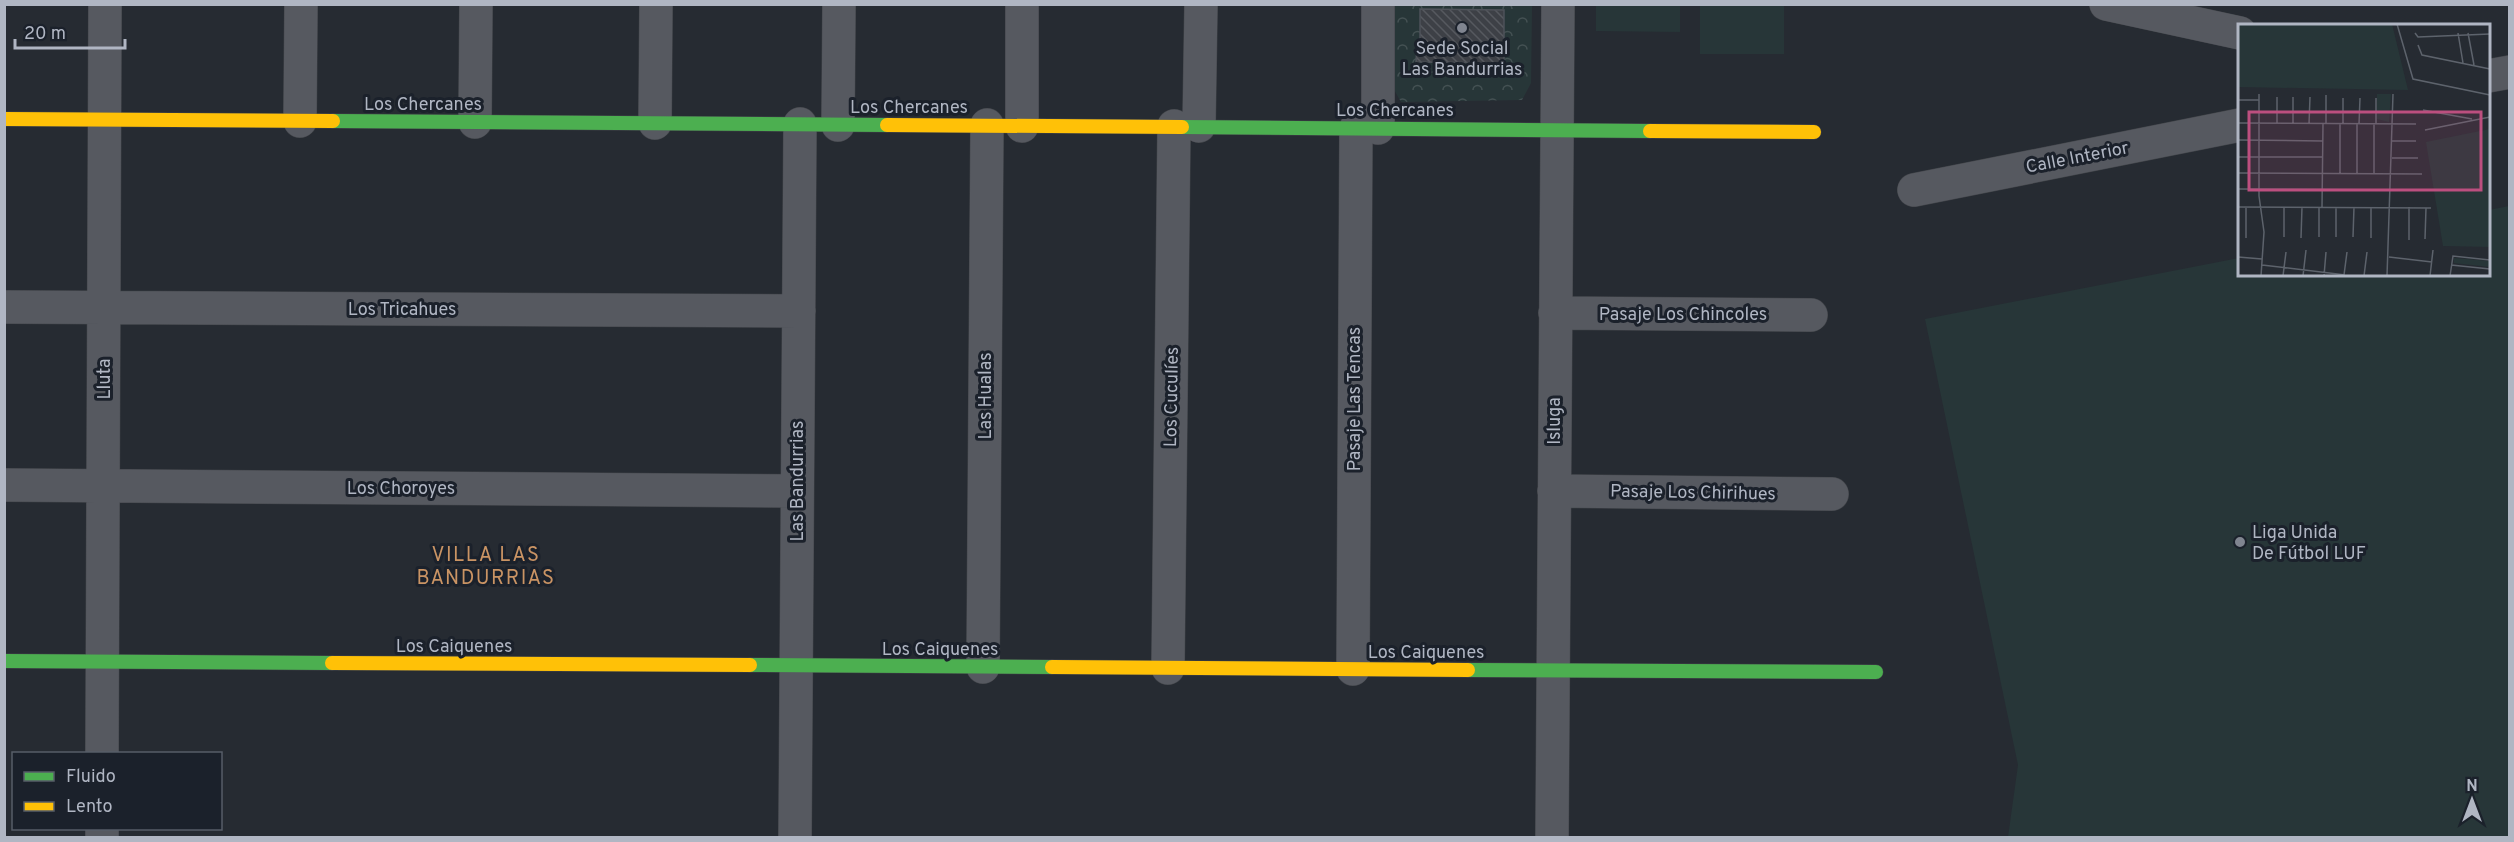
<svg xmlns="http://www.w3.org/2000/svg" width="2514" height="842" font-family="Overpass,sans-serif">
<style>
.forest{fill:url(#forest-crowns)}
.pitch{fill:#273638}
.building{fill:url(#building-back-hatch);stroke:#4e5259;stroke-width:1.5}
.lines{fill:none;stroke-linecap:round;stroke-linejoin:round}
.street-casing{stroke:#42454a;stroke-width:34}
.fast-casing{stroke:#42454a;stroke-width:15}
.slow-casing{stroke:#42454a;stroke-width:15}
.street{stroke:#565960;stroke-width:33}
.fast{stroke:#4caf50;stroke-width:14}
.slow{stroke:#ffc107;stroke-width:14}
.poi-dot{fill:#808590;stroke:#1b212b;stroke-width:2}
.labels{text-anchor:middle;stroke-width:6;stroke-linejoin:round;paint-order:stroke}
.poi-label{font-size:18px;fill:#b0b6c3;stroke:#1b212b}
.street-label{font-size:18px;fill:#b0b6c3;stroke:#1b212b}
.neighbourhood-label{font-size:20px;letter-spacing:1.5px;fill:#ca9464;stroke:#1b212b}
.inset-road{fill:none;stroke:#5d636c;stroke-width:1.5}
.view{fill:#bc4f7f;fill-opacity:0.15;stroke:#bc4f7f;stroke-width:3}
.inset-edge{fill:none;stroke:#b0b6c3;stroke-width:3}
</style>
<defs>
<pattern id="forest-crowns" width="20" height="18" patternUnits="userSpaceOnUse" patternTransform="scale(1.5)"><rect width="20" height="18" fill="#273638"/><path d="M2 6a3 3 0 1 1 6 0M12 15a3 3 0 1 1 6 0" fill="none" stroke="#445153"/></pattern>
<pattern id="building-back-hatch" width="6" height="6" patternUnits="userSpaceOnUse" patternTransform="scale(1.5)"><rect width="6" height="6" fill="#3d4046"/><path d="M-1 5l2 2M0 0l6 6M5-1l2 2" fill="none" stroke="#56595f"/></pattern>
</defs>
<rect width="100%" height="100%" fill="#262b32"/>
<!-- forest -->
<path class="forest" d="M 1388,5 L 1532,5 L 1531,83 L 1522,100 L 1401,102 L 1388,79 Z"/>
<!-- pitch -->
<path class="pitch" d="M 1596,5 L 1680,5 L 1680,32 L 1596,31 Z
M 1700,5 L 1784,5 L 1784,54 L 1700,54 Z
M 2509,206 L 2509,837 L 2008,837 L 2018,765 L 1925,319 L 2239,258 L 2240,274 L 2488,274 L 2489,210 Z"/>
<!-- building -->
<path class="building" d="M 1420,9 L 1504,10 L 1504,63 L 1416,62 L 1417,46 L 1420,46 Z"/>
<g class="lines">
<!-- street casing -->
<g class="street-casing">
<path id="street" d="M 1378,4 L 1378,128
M 2106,4 L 2240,33
M 2488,76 L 2510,72
M 300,121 L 301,4
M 475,122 L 476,4
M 655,123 L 656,4
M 838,125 L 839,4
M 1022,126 L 1022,4
M 1199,126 L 1201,4
M 1914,190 L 2240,125
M 4,307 L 799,311
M 1555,313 L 1811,315
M 4,485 L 797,491
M 1554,491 L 1832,494
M 983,667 L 987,125
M 1168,668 L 1174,126
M 1353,669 L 1356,128
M 102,754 L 105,4
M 102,838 L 102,828
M 795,838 L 800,124
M 1552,838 L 1558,4"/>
</g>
<!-- fast casing -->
<g class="fast-casing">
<path id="fast" d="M 333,121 L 887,125
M 1182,127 L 1650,131
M 4,661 L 332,663
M 750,665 L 1052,667
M 1468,670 L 1876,672"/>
</g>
<!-- slow casing -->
<g class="slow-casing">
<path id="slow" d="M 4,119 L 333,121
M 887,125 L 1182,127
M 1650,131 L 1814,132
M 332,663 L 750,665
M 1052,667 L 1468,670"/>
</g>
<!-- street -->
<use href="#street" class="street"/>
<!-- fast -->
<use href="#fast" class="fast"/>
<!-- slow -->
<use href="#slow" class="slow"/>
</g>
<!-- markers -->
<g class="poi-dot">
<circle cx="1462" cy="28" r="6"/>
<circle cx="2240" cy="542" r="6"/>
</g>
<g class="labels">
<!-- poi labels -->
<g class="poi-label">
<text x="1462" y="54">Sede Social<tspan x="1462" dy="21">Las Bandurrias</tspan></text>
<text x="2252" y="538" text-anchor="start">Liga Unida<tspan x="2252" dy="21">De Fútbol LUF</tspan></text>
</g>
<!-- street labels -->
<g class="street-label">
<text x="423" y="110">Los Chercanes</text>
<text x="909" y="113">Los Chercanes</text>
<text x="1395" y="116">Los Chercanes</text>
<text transform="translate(2077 157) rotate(-11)" y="6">Calle Interior</text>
<text x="402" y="315">Los Tricahues</text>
<text x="1683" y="320">Pasaje Los Chincoles</text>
<text transform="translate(104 379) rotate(-90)" y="6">Lluta</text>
<text transform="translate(985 396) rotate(-90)" y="6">Las Hualas</text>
<text transform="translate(1171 397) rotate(-89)" y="6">Los Cuculíes</text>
<text transform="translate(1354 399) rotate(-90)" y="6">Pasaje Las Tencas</text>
<text transform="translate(1554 421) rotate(-90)" y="6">Isluga</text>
<text transform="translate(797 481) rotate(-90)" y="6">Las Bandurrias</text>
<text x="401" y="494">Los Choroyes</text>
<text transform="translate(1693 492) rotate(1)" y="6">Pasaje Los Chirihues</text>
<text x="454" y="652">Los Caiquenes</text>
<text x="940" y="655">Los Caiquenes</text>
<text x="1426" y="658">Los Caiquenes</text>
</g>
<!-- neighbourhood labels -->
<g class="neighbourhood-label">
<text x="486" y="561">VILLA LAS<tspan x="486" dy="23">BANDURRIAS</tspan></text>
</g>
</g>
<!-- overview -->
<g transform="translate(2238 24)">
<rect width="252" height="252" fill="#262b32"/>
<path d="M 216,234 L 252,237 L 252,243 L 216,239 Z" fill="#273638"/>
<path d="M 139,70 L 153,70 L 151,98 L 139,95 Z" fill="#273638"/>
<path d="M 0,0 L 154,0 L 170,66 L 0,63 Z" fill="#273638"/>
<path d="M 252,105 L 252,223 L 205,222 L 188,118 Z" fill="#273638"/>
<path class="inset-road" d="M 159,0 L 175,55 L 252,71M 177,9 L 180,13 L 252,10M 220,9 L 225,39M 230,9 L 236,41M 180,21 L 184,31 L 252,45M 21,70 L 21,172 L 26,208 L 23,252M 138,74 L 138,100M 0,76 L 21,76M 185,86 L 234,95M 0,99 L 178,100M 39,99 L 39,73M 55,100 L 55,73M 71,100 L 72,73M 88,100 L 88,71M 105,100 L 105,74M 121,100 L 122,74M 187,106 L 252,93M 0,116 L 85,117M 154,117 L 178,117M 0,133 L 85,133M 154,134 L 180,134M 0,149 L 184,150M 102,150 L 102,100M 119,150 L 119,100M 136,150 L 136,100M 0,165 L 185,166M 0,183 L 193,184M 46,183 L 46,213M 81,183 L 81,213M 84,183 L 85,100M 98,213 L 98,183M 115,213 L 116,183M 8,214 L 8,183M 63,214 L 64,183M 133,214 L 133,183M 187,215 L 188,184M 171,216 L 171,183M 0,233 L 24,235M 151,233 L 194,238M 24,241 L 116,252M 213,241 L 252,245M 106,251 L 109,228M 45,252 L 48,228M 65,252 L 68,226M 86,252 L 88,228M 126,252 L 129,228M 149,252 L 155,70M 192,252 L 195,226M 212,252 L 215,232 L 252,236"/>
<path class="view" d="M 11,88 L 243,88 L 243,166 L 11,166 Z"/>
<rect width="252" height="252" class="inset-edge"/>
</g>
<!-- border -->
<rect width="2514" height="842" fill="none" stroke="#b0b6c3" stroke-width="12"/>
<!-- legend -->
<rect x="12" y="752" width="210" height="78" fill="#1b212b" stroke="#575d68" stroke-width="1.5"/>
<rect x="24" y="772" width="30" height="9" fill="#4caf50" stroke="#575d68" stroke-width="1.5"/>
<text x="66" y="782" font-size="18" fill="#b0b6c3">Fluido</text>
<rect x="24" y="802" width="30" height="9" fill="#ffc107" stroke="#575d68" stroke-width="1.5"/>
<text x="66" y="812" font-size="18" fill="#b0b6c3">Lento</text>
<!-- north arrow -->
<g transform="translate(2472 800)" stroke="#1b212b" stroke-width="4.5" paint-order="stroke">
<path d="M0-4.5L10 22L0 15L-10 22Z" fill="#b0b6c3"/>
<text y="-9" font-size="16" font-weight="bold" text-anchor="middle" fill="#b0b6c3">N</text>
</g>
<!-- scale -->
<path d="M15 39v9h110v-9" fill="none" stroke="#b0b6c3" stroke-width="3"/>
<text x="24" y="39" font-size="18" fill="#b0b6c3" stroke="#1b212b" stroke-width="4.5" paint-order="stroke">20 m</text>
</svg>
